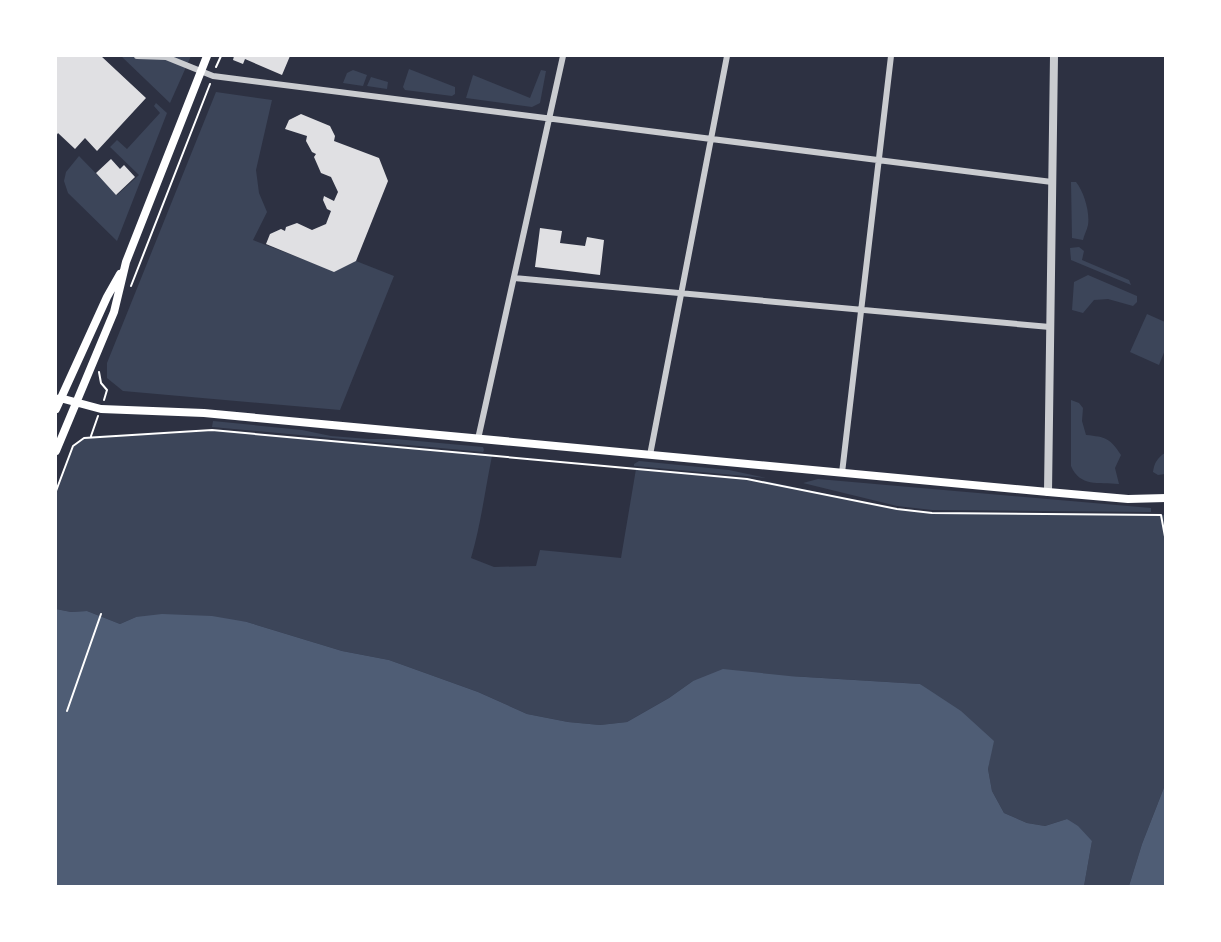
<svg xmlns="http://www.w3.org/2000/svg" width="1221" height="942" font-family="'PT Sans Narrow',sans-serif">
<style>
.green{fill:#3c4559}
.water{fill:#4f5d75}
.building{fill:#e0e0e3}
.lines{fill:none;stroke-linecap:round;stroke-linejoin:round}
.path{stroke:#fff;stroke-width:2}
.minor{stroke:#caccd0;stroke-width:6}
.tertiary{stroke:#caccd0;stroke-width:8}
.secondary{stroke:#fff;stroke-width:8}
</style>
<rect width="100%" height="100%" fill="#2d3142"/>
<!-- green -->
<path class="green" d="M 121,56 L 191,56 L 170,103 Z
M 409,69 L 455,87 L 455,94 L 452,96 L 405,90 L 403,87 Z
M 353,70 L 367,75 L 363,86 L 343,83 L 347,73 Z
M 541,70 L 546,71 L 540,103 L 532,107 L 466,98 L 473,75 L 530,98 Z
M 371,77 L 388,82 L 387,89 L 367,86 Z
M 216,92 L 272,100 L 256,170 L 259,193 L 267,212 L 253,240 L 334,271 L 356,261 L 394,276 L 340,410 L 123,391 L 107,378 L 107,363 Z
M 156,103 L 167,113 L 117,241 L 68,193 L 64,181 L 66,172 L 79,156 L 117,195 L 139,175 L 110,147 L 117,140 L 127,149 L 160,113 L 154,106 Z
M 1071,182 L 1076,182 C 1084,192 1090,212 1088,225 C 1087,230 1084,235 1083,240 L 1072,238 Z
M 1079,247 L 1084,251 L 1082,260 L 1129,280 L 1131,285 L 1071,260 L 1070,248 Z
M 1088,275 L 1137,296 L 1137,302 L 1133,306 L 1108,299 L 1094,300 L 1083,313 L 1072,310 L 1074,282 Z
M 1147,314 L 1165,322 L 1165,350 L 1159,365 L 1130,352 Z
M 1071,400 L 1079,403 L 1083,408 L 1082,421 L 1086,435 C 1106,437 1110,438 1121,455 L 1115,468 L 1119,484 C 1098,482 1080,487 1071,466 Z
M 213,421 L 302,430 L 331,436 L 369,439 L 396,439 L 483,447 L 484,450 L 483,452 L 212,427 Z
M 212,430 L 492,456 C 485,490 481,524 471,558 L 494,567 L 536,566 L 540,550 L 621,558 L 636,469 L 765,481 L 897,509 L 932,513 L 1165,515 L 1165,785 L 1142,844 L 1129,886 L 1084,886 L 1092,841 L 1067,819 L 1045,826 L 1027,823 L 1004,813 L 992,791 L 988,769 L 993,741 L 920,684 L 790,676 L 693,681 L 669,698 L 627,722 L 600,725 L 568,722 L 527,714 L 478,692 L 389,660 L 342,651 L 247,622 L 136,617 L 120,624 L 87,611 L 71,612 L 56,609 L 56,491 L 73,446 L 84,438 L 91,436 L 169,434 Z
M 1165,453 L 1165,474 L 1158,475 L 1153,472 C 1154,463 1158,457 1165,453 Z
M 639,461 L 729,470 L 766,478 L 634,466 L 634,464 Z
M 818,479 L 1151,508 L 1151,512 L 932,510 L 897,506 L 803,483 Z"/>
<!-- water -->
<path class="water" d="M 56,609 L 71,612 L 87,611 L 120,624 L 136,617 L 162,614 L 212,616 L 247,622 L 342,651 L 389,660 L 478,692 L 527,714 L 568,722 L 600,725 L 627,722 L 669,698 L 693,681 L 723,669 L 789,676 L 920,684 L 961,711 L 994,741 L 988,769 L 992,791 L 1004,813 L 1027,823 L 1045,826 L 1067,819 L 1078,826 L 1092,841 L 1084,886 L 56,886 Z
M 1165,785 L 1165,886 L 1129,886 L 1142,844 Z"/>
<!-- building -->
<path class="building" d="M 56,56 L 101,56 L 146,98 L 97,151 L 85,138 L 75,149 L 58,133 L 56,136 Z
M 234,56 L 290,56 L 282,75 L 245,59 L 243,64 L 233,60 Z
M 301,114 L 330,126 L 335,136 L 334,141 L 379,158 L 388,181 L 356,261 L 334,272 L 266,244 L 270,234 L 281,229 L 285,231 L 286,227 L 297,223 L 312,230 L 326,224 L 331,211 L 327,209 L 323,200 L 324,196 L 334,201 L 338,192 L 331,177 L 321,173 L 314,157 L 316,154 L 312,152 L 306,141 L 307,136 L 285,129 L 289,120 Z
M 111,159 L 120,169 L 124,165 L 135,177 L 116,195 L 96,173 Z
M 540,228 L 562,231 L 560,243 L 585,246 L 587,237 L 604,240 L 600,275 L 535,267 Z"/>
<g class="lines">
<!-- path -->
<path class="path" d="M 216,67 L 221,56
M 131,286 L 210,84
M 99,372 L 101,383 L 107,390 L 104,400
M 91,436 L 98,416
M 56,491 L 73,446 L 84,438 L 212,430 L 287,437 L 747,479 L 897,509 L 932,513 L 1161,515 L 1166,542
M 67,711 L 101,614"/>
<!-- minor -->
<path class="minor" d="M 137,56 L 166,57 L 213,76 L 1052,182
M 514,278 L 1050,327
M 478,439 L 563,56
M 650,455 L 727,56
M 842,473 L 891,56"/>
<!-- tertiary -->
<path class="tertiary" d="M 1048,492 L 1054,56"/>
<!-- secondary -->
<path class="secondary" d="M 60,398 L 101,409 L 204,413 L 1048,492 L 1128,499 L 1166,498
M 56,409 L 107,297 L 120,274
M 56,451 L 114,312 L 126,262 L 207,56"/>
</g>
<!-- border -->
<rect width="1221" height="942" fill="none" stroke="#ffffff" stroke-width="114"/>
</svg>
